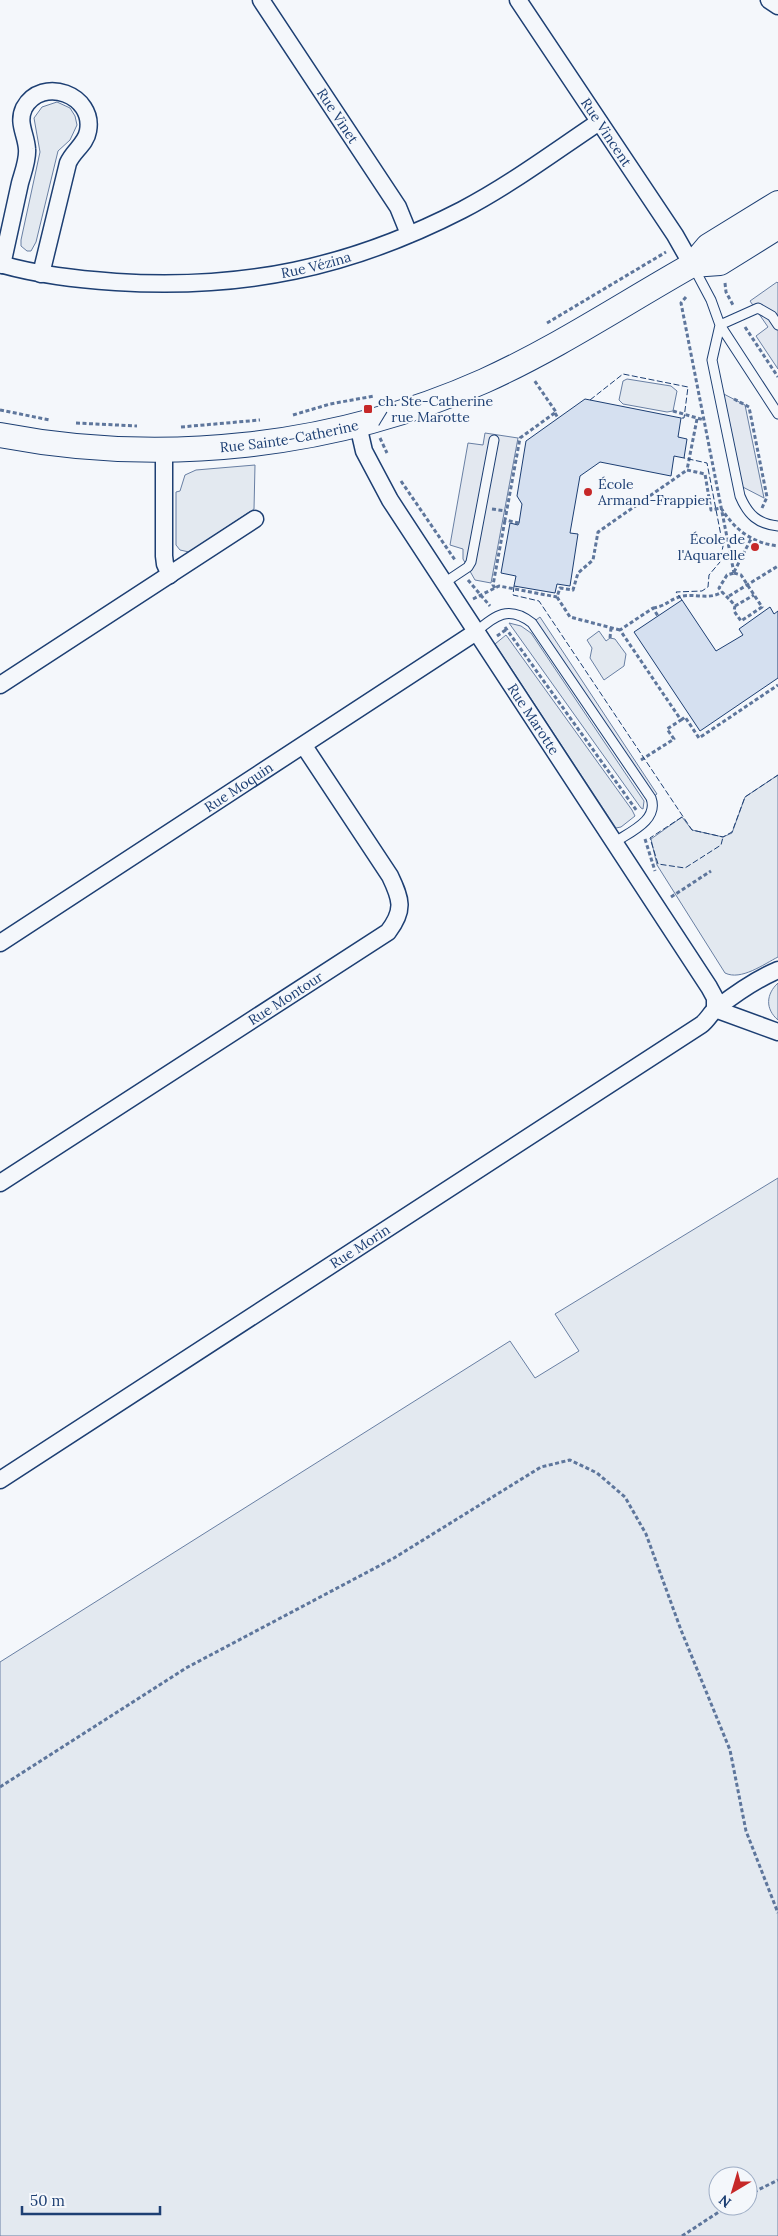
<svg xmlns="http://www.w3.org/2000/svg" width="778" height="2236" font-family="Lora,serif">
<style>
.green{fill:#e3e9f0;stroke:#687fa3;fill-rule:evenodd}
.parking{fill:#e3e8f0;stroke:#687fa3}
.building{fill:#d5e0f0;stroke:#1d3f73}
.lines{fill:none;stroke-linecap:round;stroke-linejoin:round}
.lane-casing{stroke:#1d3f73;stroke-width:11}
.street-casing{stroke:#1d3f73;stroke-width:19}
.secondary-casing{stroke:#1d3f73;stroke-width:26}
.path{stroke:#5e769c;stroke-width:3;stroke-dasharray:4 2.5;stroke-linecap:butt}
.lane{stroke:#f4f7fb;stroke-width:9}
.street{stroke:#f4f7fb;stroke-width:16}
.secondary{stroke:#f4f7fb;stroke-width:24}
.fence{stroke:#1d3f73;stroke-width:1;stroke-dasharray:6 2.5;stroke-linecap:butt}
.poi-dot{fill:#c62828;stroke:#f4f7fb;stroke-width:2}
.labels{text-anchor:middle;stroke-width:4;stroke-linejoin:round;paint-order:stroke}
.street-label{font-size:14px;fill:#1d3f73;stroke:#f4f7fb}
.poi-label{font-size:14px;fill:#1d3f73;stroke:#f4f7fb;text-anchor:start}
</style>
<rect width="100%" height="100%" fill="#f4f7fb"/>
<!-- green -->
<path class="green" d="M 57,102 L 70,108 L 75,116 L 77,125 L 70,140 L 58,151 L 36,242 L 31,251 L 27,251 L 21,246 L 21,240 L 40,152 L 34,118 L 42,107 Z
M 627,379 L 671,386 L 677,391 L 673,411 L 667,412 L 623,404 L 619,400 L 623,381 Z
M 255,465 L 254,509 L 189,552 L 180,550 L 176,545 L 176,492 L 180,491 L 185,475 L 196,470 Z
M 509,623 L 521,626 L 531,633 L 644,801 L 643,809 L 641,808 Z
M 599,631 L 606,641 L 610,638 L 615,639 L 626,654 L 624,666 L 604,680 L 590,658 L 592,648 L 587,640 Z
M 506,635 L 632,810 L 635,816 L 621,827 L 616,828 L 495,644 Z
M 778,775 L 778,957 C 764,964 741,981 725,973 L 657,865 L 651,839 L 682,817 L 692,830 L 723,837 L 732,833 L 745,797 Z
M 778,983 L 778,1020 C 765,1009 766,994 778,983 Z
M 778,1178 L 778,2236 L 0,2236 L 0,1662 L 510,1341 L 535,1378 L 579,1351 L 555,1314 ZM 718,2176 L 748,2176 L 748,2206 L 718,2206 Z"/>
<!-- parking -->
<path class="parking" d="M 777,282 L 778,283 L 778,369 L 756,336 L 768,327 L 750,301 Z
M 718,391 L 745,405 L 764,498 L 737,484 Z
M 485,433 L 518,438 L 491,583 L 475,580 L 463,559 L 463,549 L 450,545 L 468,443 L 483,445 Z
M 540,617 L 657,794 L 651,798 L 532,623 Z"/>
<!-- building -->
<path class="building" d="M 585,399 L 681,418 L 678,437 L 687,439 L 684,458 L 674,456 L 671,476 L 600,462 L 580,476 L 570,533 L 578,534 L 570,586 L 557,584 L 555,593 L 514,586 L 516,576 L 501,573 L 510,523 L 518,525 L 519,523 L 522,504 L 517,496 L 526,441 Z
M 682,600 L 716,651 L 743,635 L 739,629 L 770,607 L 774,614 L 778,611 L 778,678 L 700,731 L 634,632 Z"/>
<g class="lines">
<!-- lane casing -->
<g class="lane-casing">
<path id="lane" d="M 694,268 L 711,300 L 720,325 L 778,414
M 720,325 L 712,360 L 740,496 C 748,515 758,524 778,526
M 720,325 L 758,308 L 772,316 L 778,325
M 444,583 L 468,567 L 471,562 L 494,440
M 476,632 C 495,615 509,605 532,623 L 651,798 C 659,820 630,832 615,842"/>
</g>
<!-- street casing -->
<g class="street-casing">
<g id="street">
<path id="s1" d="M 261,0 L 398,207 L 409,234"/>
<path id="s2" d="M 518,0 L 675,235 L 692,265"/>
<path d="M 769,0 L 778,6"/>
<path id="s3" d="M 0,264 C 38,275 76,279 116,282 C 243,290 349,268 462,210 C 510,185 554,152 599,122"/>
<path d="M 2,265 C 8,238 14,210 20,183 C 23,172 28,160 27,149 C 26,134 17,123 24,108 C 42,75 95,95 88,131 C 86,144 73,151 68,163 L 41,274"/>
<path id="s4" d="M 358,425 L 364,451 L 390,500 L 709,987 L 715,998 L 715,1009"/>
<path d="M 164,450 L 164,556 L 165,564 L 170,575"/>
<path d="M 0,685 L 255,519"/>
<path id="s5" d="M 0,943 L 476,632"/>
<path d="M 715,1009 L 778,1032"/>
<path id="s6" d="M 0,1183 L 388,932 C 405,910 401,899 390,876 L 304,746"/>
<path id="s7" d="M 0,1480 L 701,1025 C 708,1020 711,1012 717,1008 C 735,994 757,979 778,970"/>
</g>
</g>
<!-- secondary casing -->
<g class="secondary-casing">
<g id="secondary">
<path d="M 692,265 L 720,263 L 778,227"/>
<path id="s8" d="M 0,435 C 161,466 334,448 484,381 C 557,348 623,304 692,265 L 708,246 L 778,203"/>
</g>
</g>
<!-- path -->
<path class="path" d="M 725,283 L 726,292 L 733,305
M 686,297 L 681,303 L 734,573
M 547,323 L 666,252
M 745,327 L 778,377
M 734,399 L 749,407 L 767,497 L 762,508
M 0,410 L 50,420
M 673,411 L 704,420
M 555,413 L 558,418
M 293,415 L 330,404 L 374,396
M 697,419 L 687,470 L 705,474 L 711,510 L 721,508 C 735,530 752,543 778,546
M 76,423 L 137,426
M 181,427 L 260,420
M 380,438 L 387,453
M 401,481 L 455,560
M 492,509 L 506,511
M 519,523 L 505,520 L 520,438 L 556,412 L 534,380
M 734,572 L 751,539
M 734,573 L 741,575 L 762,607 L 741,621 L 734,611 L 735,606 C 730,599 724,595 719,588 L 727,575 Z
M 468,580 L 490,606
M 495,588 L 493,585 L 505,520
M 729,596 L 778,566
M 473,599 L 499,586 L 557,597
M 735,606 L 754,595
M 653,608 C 666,606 669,600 679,597 C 693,592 708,601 722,592
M 505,627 L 637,811
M 620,630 L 570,617 L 557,597 L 560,588 L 573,590 L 578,573 L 593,560 L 598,532 L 687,470
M 497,636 L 507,629
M 610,638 L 611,628
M 681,720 L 685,717 L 699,738 L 778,685
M 641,760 L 674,739 L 667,729 L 681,720 L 620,630 L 653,608 L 658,616
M 645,839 L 655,871
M 671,897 L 711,871
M 0,1787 L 186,1668 L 394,1558 L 541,1467 L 570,1460 L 597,1473 L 625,1497 L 646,1534 L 681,1630 L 730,1750 L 746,1831 L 778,1913
M 748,2195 L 778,2180
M 682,2236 L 728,2206"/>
<!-- lane -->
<use href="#lane" class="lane"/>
<!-- street -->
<use href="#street" class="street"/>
<!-- secondary -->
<use href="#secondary" class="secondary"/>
<!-- fence -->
<path class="fence" d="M 590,400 L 623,374 L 688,387 L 684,418 L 681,418
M 514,586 L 513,595 L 539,601 L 692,830 L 723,837 L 732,832 L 745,797 L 778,775
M 682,600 L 676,592 L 702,591 L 708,587 L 709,575 L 720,562 L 723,546 L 707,463 L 684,458
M 682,817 L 650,838 L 658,864 L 685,868 L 721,845 L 723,837"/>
</g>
<!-- markers -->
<g class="poi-dot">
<rect x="363" y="404" width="10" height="10" rx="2.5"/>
<circle cx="588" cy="492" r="5"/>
<circle cx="755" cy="547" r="5"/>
</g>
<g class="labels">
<!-- street labels -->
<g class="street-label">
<text dy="5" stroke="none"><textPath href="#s1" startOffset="139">Rue Vinet</textPath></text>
<text dy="5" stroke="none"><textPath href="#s2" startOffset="159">Rue Vincent</textPath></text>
<text dy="5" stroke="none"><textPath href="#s3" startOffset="319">Rue Vézina</textPath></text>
<text dy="5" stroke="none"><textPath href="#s8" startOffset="291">Rue Sainte-Catherine</textPath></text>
<text dy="5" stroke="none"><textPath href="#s4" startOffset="344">Rue Marotte</textPath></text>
<text dy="5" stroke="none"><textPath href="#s5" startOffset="285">Rue Moquin</textPath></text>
<text dy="5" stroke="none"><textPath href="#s6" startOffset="340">Rue Montour</textPath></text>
<text dy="5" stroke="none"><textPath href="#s7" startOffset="429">Rue Morin</textPath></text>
</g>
<!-- poi labels -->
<g class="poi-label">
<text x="378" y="406">ch. Ste-Catherine<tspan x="378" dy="16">/ rue Marotte</tspan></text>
<text x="598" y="489">École<tspan x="598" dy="16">Armand-Frappier</tspan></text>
<text x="745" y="544" text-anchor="end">École de<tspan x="745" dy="16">l'Aquarelle</tspan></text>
</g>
</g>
<!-- north arrow -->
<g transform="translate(733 2191) rotate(218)"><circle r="24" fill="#f4f7fb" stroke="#9eadc5"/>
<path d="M0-4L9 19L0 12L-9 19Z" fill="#c62828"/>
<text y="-8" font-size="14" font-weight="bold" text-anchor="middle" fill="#1d3f73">N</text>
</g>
<!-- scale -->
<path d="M22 2206v8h138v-8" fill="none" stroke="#1d3f73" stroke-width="2.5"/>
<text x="30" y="2206" font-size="15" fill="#1d3f73" stroke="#f4f7fb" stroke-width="4" paint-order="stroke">50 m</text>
</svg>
